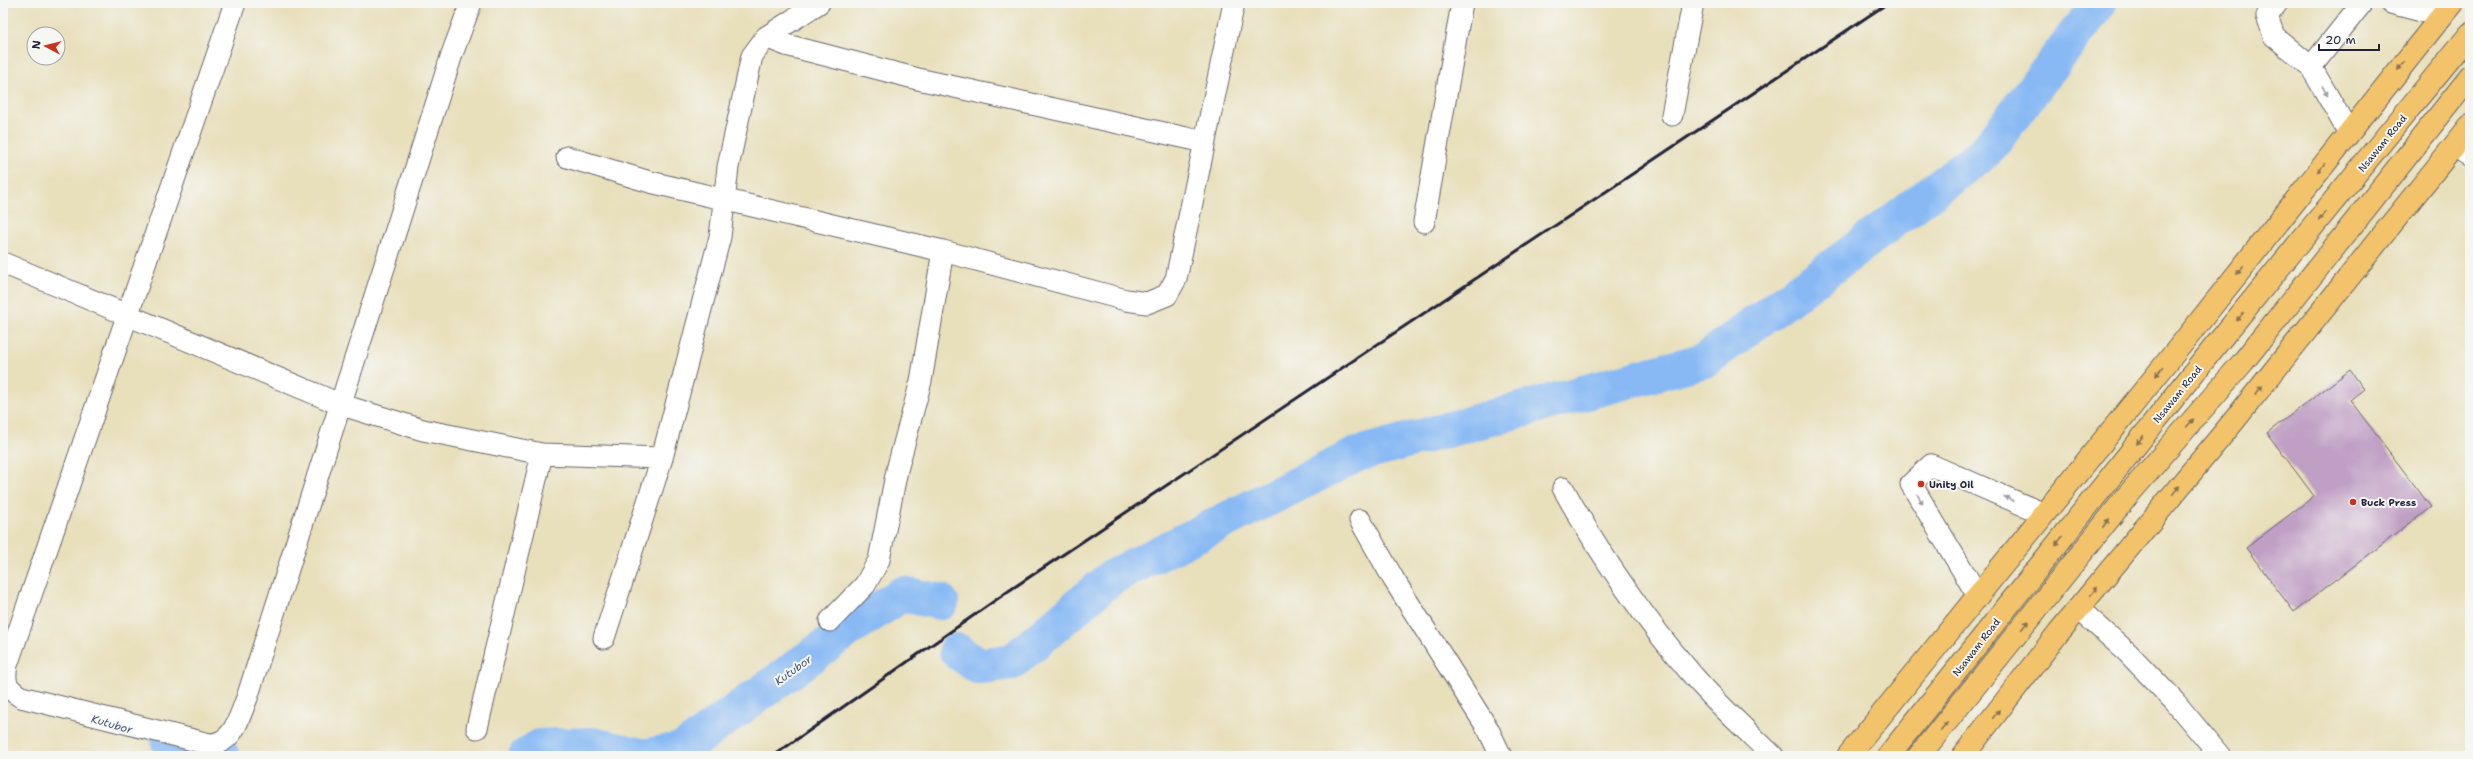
<svg xmlns="http://www.w3.org/2000/svg" width="2473" height="759" font-family="'Shantell Sans',sans-serif">
<style>
.lines{fill:none;stroke-linecap:round;stroke-linejoin:round}
.river{stroke:#88b9f4;stroke-width:36}
.building{fill:#c09fc4}
.minor-casing{stroke:#676468;stroke-width:23}
.major-casing{stroke:#676468;stroke-width:24}
.highway-casing{stroke:#676468;stroke-width:24}
.minor{stroke:#fff;stroke-width:21}
.major{stroke:#f2c36a;stroke-width:22}
.highway{stroke:#f2c36a;stroke-width:22}
.rail{stroke:#22223b;stroke-width:3}
.oneway{fill:#8a7252}
.oneway2{fill:#9c9ca7}
.poi-dot{fill:#c8321e;stroke:#f6f6f2;stroke-width:1.5}
.labels{text-anchor:middle;stroke-width:4;stroke-linejoin:round;paint-order:stroke}
.street-label{font-size:10px;fill:#22223b;stroke:#f6f6f2}
.poi-label{font-size:10px;font-weight:bold;fill:#22223b;stroke:#f6f6f2;text-anchor:start}
.water-label{font-size:11px;font-style:italic;fill:#46577c;stroke:#f6f6f2}
</style>
<rect width="100%" height="100%" fill="#f6f6f2"/>
<filter id="ink" filterUnits="userSpaceOnUse"><feTurbulence type="fractalNoise" baseFrequency=".025" numOctaves="2"/><feDisplacementMap in="SourceGraphic" scale="8" xChannelSelector="R" yChannelSelector="G"/><feConvolveMatrix kernelMatrix="1 2 1 2 8 2 1 2 1" color-interpolation-filters="sRGB"/></filter>
<filter id="wash" filterUnits="userSpaceOnUse"><feTurbulence type="fractalNoise" baseFrequency=".012" numOctaves="4" result="noise"/><feDisplacementMap in="SourceGraphic" scale="16" xChannelSelector="R" yChannelSelector="G"/><feGaussianBlur stdDeviation="0.9" result="paint"/><feColorMatrix in="noise" values="0 0 0 0 0 0 0 0 0 0 0 0 0 0 0 0 0 1.4 0 .05"/><feComposite in="paint" operator="in"/></filter>
<g filter="url(#wash)">
<rect width="100%" height="100%" fill="#e8dfbb"/>
<g class="lines">
<!-- river -->
<path class="river" d="M 957,651 L 978,666 L 1012,662 L 1112,577 L 1358,454 L 1705,360 L 1843,259 L 1987,150 L 2099,3
M 168,740 L 222,756
M 526,756 L 540,747 L 592,745 L 642,756
M 647,756 L 682,750 L 849,629 L 902,594 L 941,602"/>
</g>
<g id="blocks">
<!-- building -->
<path class="building" d="M 2350,370 L 2364,389 L 2350,400 L 2431,507 L 2294,612 L 2246,548 L 2314,496 L 2267,433 Z"/>
</g>
</g>
<g filter="url(#ink)">
<use href="#blocks" fill-opacity="0" stroke="#676468" stroke-width="1"/>
<g class="lines">
<!-- minor casing -->
<g class="minor-casing">
<path id="minor" d="M 235,3 L 7,665 C 4,682 6,688 21,697 L 209,744 C 234,744 239,717 247,698 L 452,54 L 471,3
M 2277,3 L 2267,16 L 2274,36 L 2311,67
M 2391,3 L 2441,16
M 766,37 L 786,45 L 918,79 L 1205,142
M 1672,115 L 1693,3
M 2349,133 L 2311,67 L 2362,3
M 2454,146 L 2470,156
M 567,157 L 650,182 L 943,251 L 1126,300 L 1147,303 L 1167,295 L 1176,279 L 1234,3
M 1424,222 L 1462,3
M 3,263 L 342,405 L 423,430 L 542,454 L 662,458
M 1563,488 C 1599,553 1641,615 1690,672 C 1715,702 1745,729 1773,756
M 1360,520 L 1394,580 L 1488,729 L 1501,756
M 1978,596 L 1911,484 L 1931,465 L 2044,514
M 2079,609 L 2128,653 L 2175,702 L 2220,756
M 830,621 L 865,585 L 879,560 L 897,470 L 921,381 L 943,251
M 604,638 L 662,458 L 712,267 L 720,237 L 728,167 L 752,56 L 766,37 L 819,3
M 477,728 L 542,454"/>
</g>
<!-- major casing -->
<g class="major-casing">
<path id="major" d="M 1848,756 L 2185,340 L 2452,3
M 1963,756 L 2059,632 L 2233,422 L 2470,126"/>
</g>
<!-- highway casing -->
<g class="highway-casing">
<path id="highway" d="M 1888,756 L 2224,335 L 2470,34
M 1919,756 L 2128,495 L 2243,362 L 2470,77"/>
</g>
<!-- minor -->
<use href="#minor" class="minor"/>
<!-- major -->
<use href="#major" class="major"/>
<!-- highway -->
<use href="#highway" class="highway"/>
<!-- rail -->
<path class="rail" d="M 773,756 L 1010,590 L 1888,3"/>
</g>
<!-- one-way arrows -->
<defs><path id="oneway-solid" d="M-6-.8H1V-3.2L6.5 0L1 3.2V.8H-6Z"/></defs>
<g class="oneway">
<use href="#oneway-solid" transform="translate(2401 66) rotate(129)"/>
<use href="#oneway-solid" transform="translate(2321 168) rotate(128)"/>
<use href="#oneway-solid" transform="translate(2322 216) rotate(129)"/>
<use href="#oneway-solid" transform="translate(2240 270) rotate(128)"/>
<use href="#oneway-solid" transform="translate(2240 317) rotate(129)"/>
<use href="#oneway-solid" transform="translate(2159 372) rotate(129)"/>
<use href="#oneway-solid" transform="translate(2259 390) rotate(-51)"/>
<use href="#oneway-solid" transform="translate(2190 423) rotate(-49)"/>
<use href="#oneway-solid" transform="translate(2140 440) rotate(129)"/>
<use href="#oneway-solid" transform="translate(2176 490) rotate(-51)"/>
<use href="#oneway-solid" transform="translate(2106 523) rotate(-52)"/>
<use href="#oneway-solid" transform="translate(2059 541) rotate(129)"/>
<use href="#oneway-solid" transform="translate(2094 591) rotate(-51)"/>
<use href="#oneway-solid" transform="translate(2025 625) rotate(-52)"/>
<use href="#oneway-solid" transform="translate(1996 714) rotate(-52)"/>
<use href="#oneway-solid" transform="translate(1944 726) rotate(-51)"/>
</g>
<g class="oneway2">
<use href="#oneway-solid" transform="translate(2325 91) rotate(61)"/>
<use href="#oneway-solid" transform="translate(1920 499) rotate(59)"/>
<use href="#oneway-solid" transform="translate(2009 499) rotate(-156)"/>
</g>
</g>
<!-- markers -->
<g class="poi-dot">
<circle cx="1921" cy="484" r="4"/>
<circle cx="2353" cy="502" r="4"/>
</g>
<g class="labels">
<!-- street labels -->
<g class="street-label">
<text transform="translate(2382 143) rotate(-51)" y="4">Nsawam Road</text>
<text transform="translate(2177 394) rotate(-51)" y="4">Nsawam Road</text>
<text transform="translate(1976 647) rotate(-52)" y="4">Nsawam Road</text>
</g>
<!-- poi labels -->
<g class="poi-label">
<text x="1929" y="488">Unity Oil</text>
<text x="2361" y="506">Buck Press</text>
</g>
<!-- water labels -->
<g class="water-label">
<text transform="translate(793 670) rotate(-36)" y="4">Kutubor</text>
<text transform="translate(112 724) rotate(16)" y="4">Kutubor</text>
</g>
</g>
<!-- margin -->
<rect width="2473" height="759" fill="none" stroke="#f6f6f2" stroke-width="16"/>
<!-- north arrow -->
<g transform="translate(46 46) rotate(277)"><circle r="19" fill="#f6f6f2" stroke="#a1a1a9"/>
<path d="M0-3L7 15L0 10L-7 15Z" fill="#c8321e"/>
<text y="-6" font-size="11" font-weight="bold" text-anchor="middle" fill="#22223b">N</text>
</g>
<!-- scale -->
<path d="M2319 44v6h60v-6" fill="none" stroke="#22223b" stroke-width="2"/>
<text x="2325" y="44" font-size="12" fill="#22223b" stroke="#f6f6f2" stroke-width="3" paint-order="stroke">20 m</text>
</svg>
